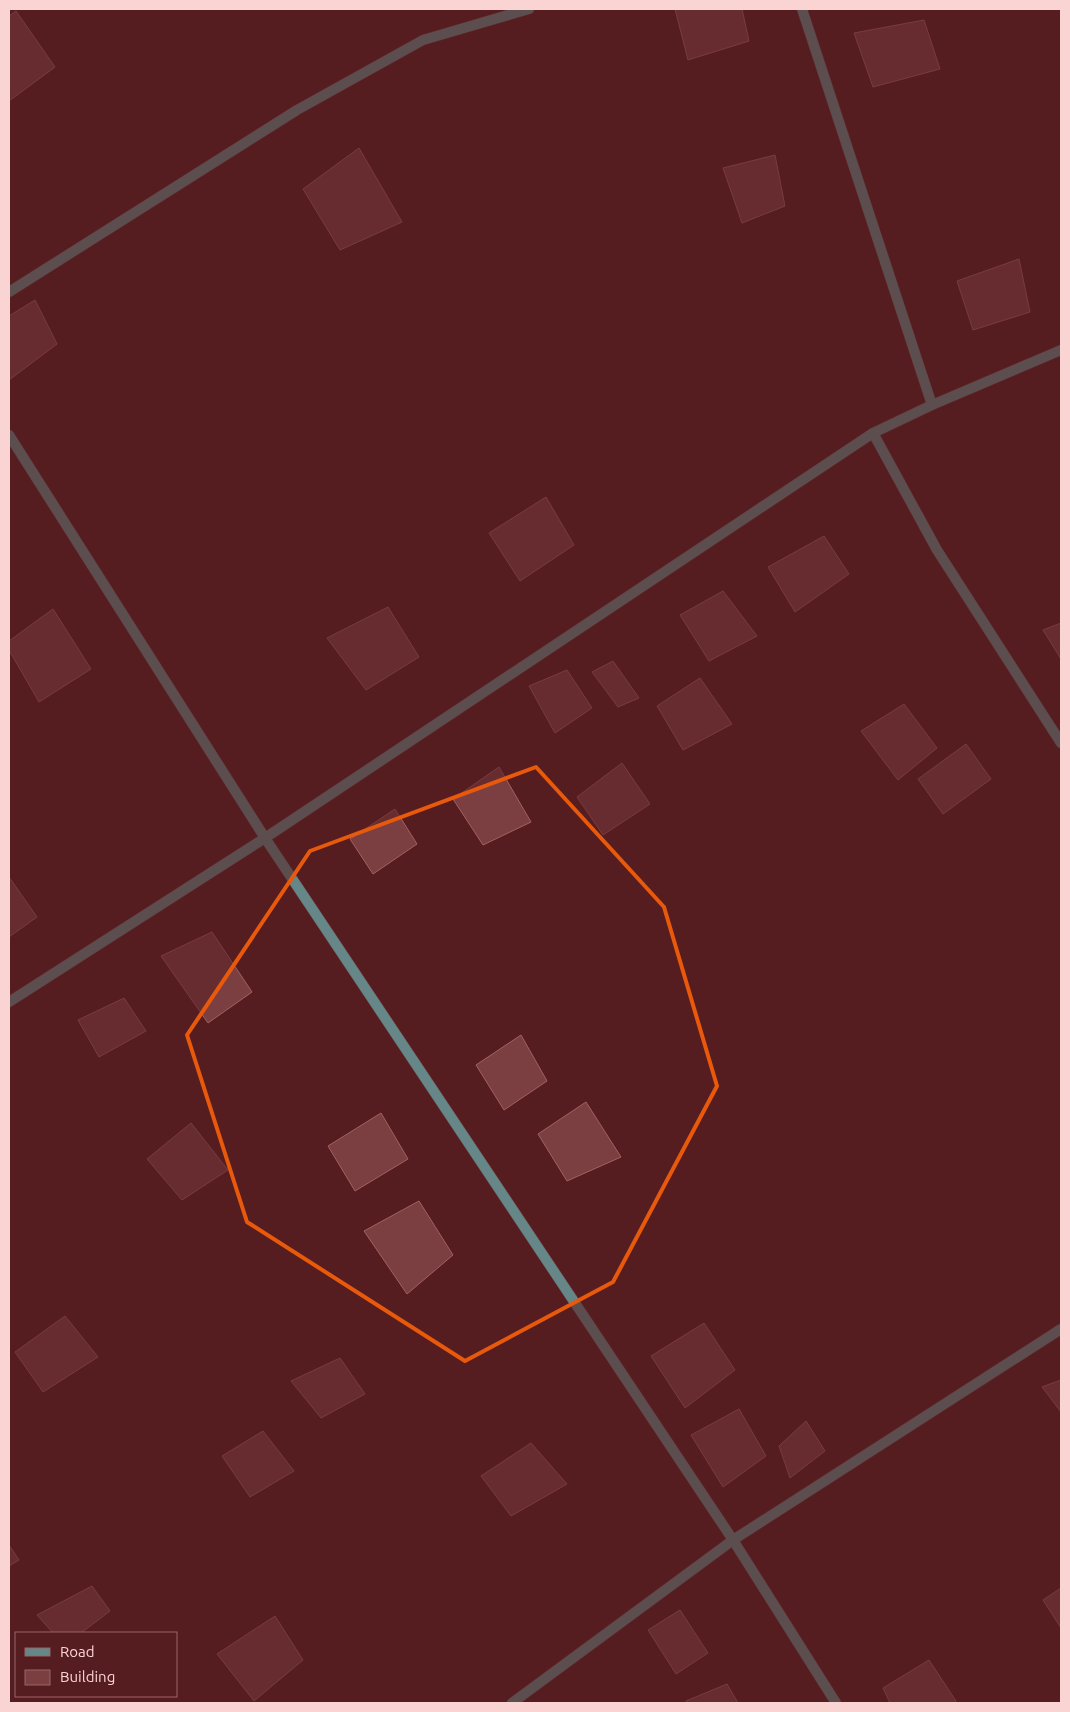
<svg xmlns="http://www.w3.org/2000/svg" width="1070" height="1712" font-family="Ubuntu,sans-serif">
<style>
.building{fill:#7c3f41;stroke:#a26162}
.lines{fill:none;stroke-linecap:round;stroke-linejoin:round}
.minor-casing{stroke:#703a3d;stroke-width:11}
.minor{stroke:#658788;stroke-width:10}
.marked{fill:none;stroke:#e8590c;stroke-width:4;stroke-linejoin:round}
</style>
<rect width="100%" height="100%" fill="#561d21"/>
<!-- building -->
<path class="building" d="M 675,9 L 742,9 L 749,41 L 688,60 Z
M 16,11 L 55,67 L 9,101 L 9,16 Z
M 924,20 L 940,69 L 873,87 L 854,33 Z
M 359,148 L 402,222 L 340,250 L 303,189 Z
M 775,155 L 785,206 L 742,223 L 723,168 Z
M 1019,259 L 1030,312 L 973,330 L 957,281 Z
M 35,300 L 57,344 L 9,380 L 9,316 Z
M 546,497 L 574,545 L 520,581 L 489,533 Z
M 824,536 L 849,574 L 795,612 L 768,567 Z
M 723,591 L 757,636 L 709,661 L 680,615 Z
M 388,607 L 419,657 L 366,690 L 327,638 Z
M 53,609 L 91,669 L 39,702 L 9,650 L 9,641 Z
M 1061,623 L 1061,659 L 1043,630 Z
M 613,661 L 639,698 L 618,707 L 592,672 Z
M 567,670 L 592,708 L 555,733 L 529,686 Z
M 700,678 L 732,724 L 683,750 L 657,706 Z
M 904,704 L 937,748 L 898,780 L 861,731 Z
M 966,744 L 991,779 L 943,814 L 918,779 Z
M 622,763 L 650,804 L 603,835 L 577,797 Z
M 499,767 L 531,822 L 483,845 L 453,799 Z
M 395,809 L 417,844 L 373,874 L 350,839 Z
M 9,877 L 37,917 L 9,937 Z
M 212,932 L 252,992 L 208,1023 L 161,956 Z
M 124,998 L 146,1031 L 99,1057 L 78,1020 Z
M 521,1035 L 547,1081 L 504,1110 L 476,1065 Z
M 586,1102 L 621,1157 L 567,1181 L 538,1134 Z
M 381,1113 L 408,1159 L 355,1191 L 328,1146 Z
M 191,1123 L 228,1170 L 182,1200 L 147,1159 Z
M 419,1201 L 453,1255 L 407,1294 L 364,1231 Z
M 65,1316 L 98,1357 L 43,1392 L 15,1352 Z
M 704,1323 L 735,1370 L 685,1408 L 651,1356 Z
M 340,1358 L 365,1394 L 321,1418 L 291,1381 Z
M 1061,1380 L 1061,1412 L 1042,1387 Z
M 739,1409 L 766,1456 L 723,1487 L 691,1435 Z
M 806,1421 L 825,1451 L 790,1478 L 779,1446 Z
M 263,1431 L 294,1471 L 250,1497 L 222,1456 Z
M 531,1443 L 567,1484 L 511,1516 L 481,1476 Z
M 9,1545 L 19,1560 L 9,1566 Z
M 92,1586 L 110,1611 L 81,1633 L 53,1633 L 37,1615 Z
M 1061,1588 L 1061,1628 L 1043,1600 Z
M 680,1610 L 708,1653 L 676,1674 L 648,1630 Z
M 275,1616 L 303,1660 L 254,1701 L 217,1654 Z
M 929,1660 L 956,1701 L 953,1703 L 890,1703 L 883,1688 Z
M 727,1684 L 738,1703 L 687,1703 L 686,1701 Z"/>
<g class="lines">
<!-- minor casing -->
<g class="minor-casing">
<path id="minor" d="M 802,9 L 932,405
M 9,292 L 297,110 L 423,40 L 529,9
M 873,433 L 937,550 L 1061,743
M 9,435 L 265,838 L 733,1540 L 836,1703
M 9,1002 L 265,838 L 873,433 L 932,405 L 1061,350
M 512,1703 L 733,1540 L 1061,1329"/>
</g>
<!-- minor -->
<use href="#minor" class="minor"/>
</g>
<!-- marked area -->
<path d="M0 0H1070V1712H0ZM 536,767 L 664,907 L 717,1086 L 613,1282 L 465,1361 L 247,1222 L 187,1035 L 310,851 Z" fill="#561d21" fill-opacity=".55" fill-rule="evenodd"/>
<path class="marked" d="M 536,767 L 664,907 L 717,1086 L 613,1282 L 465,1361 L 247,1222 L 187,1035 L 310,851 Z"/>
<!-- border -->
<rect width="1070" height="1712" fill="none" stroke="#fad4d3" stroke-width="20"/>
<!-- legend -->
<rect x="15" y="1632" width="162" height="65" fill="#561d21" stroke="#986668"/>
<rect x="25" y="1648" width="25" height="8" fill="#658788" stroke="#986668"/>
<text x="60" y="1657" font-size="15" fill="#fad4d3">Road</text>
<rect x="25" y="1670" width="25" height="15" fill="#7c3f41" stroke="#986668"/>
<text x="60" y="1682" font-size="15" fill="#fad4d3">Building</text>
</svg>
